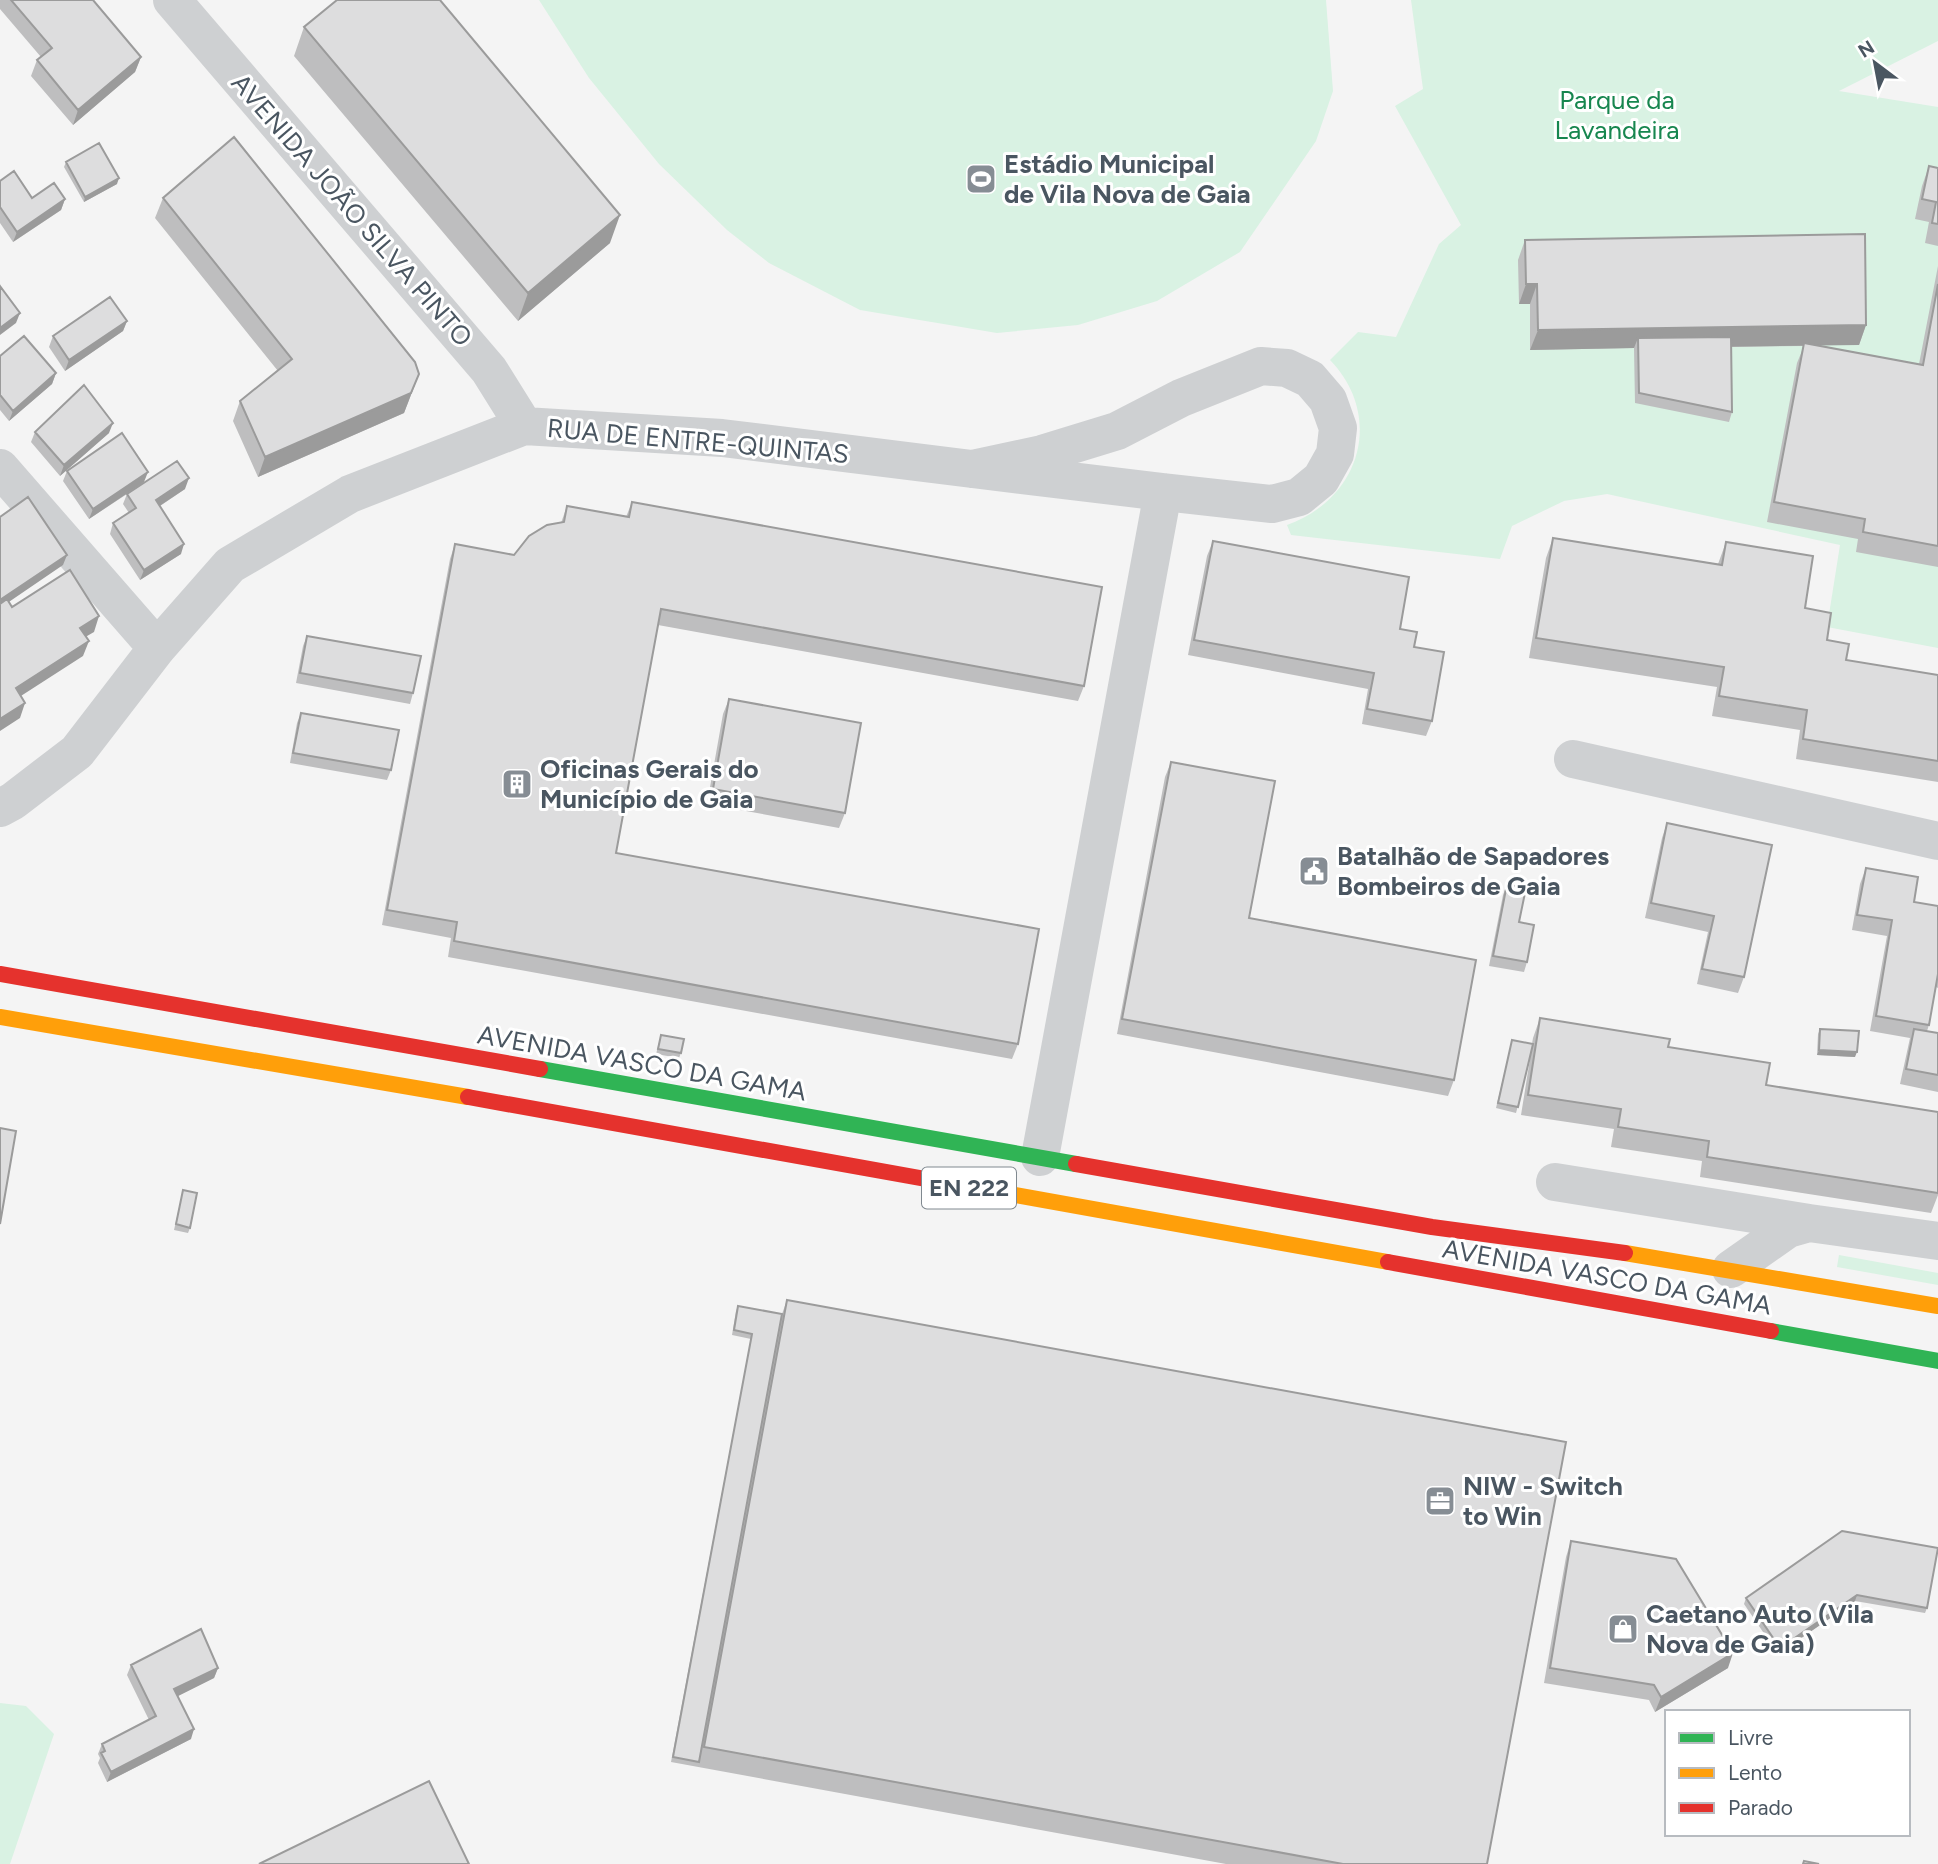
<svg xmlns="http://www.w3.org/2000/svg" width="1938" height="1864" font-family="Figtree,sans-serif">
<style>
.green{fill:#d9f2e3}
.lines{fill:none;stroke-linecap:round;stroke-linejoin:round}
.street{stroke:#ced0d2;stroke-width:38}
.fast{stroke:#30b455;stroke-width:16}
.slow{stroke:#ff9f0a;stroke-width:16}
.jam{stroke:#e5322d;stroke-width:16}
.wall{fill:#bebebf}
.shaded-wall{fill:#9b9b9b}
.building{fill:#ddddde;stroke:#9b9b9b;stroke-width:2}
.labels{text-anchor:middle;stroke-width:6;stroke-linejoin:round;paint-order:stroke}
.shield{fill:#fff;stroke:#808990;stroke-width:2}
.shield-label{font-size:24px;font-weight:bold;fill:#4a5661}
.park-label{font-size:26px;fill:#17864f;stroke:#fff}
.poi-label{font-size:26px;font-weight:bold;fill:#4a5661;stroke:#fff;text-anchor:start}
.street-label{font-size:26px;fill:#4a5661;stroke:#fff}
</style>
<rect width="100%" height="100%" fill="#f4f4f4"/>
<!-- green -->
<path class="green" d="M 539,0 L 1326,0 L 1333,91 L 1316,141 L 1240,252 L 1157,301 L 1078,325 L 997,333 L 860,310 L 769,263 L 727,230 L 659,164 L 589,78 Z
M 1411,0 L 1938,0 L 1938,41 L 1839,91 L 1938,107 L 1938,648 L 1827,627 L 1840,545 L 1607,494 L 1564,501 L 1512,526 L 1500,559 L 1291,535 L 1287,525 C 1360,499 1385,417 1330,360 L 1358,332 L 1396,337 L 1439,244 L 1461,225 L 1395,106 L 1423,89 Z
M 1839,1255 L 1938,1273 L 1938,1285 L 1837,1267 Z
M 0,1703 L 26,1706 L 54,1734 L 10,1864 L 0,1864 Z"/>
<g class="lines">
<!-- street -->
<path class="street" d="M 172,0 L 489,370 L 524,426
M 0,468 L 157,648
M 1573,759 L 1938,841
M 0,808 L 13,801 L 77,752 L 157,648 L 230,565 L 350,494 L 524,426 L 722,438 L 972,469 L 1163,492 L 1272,504 L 1299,497 L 1321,479 L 1335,454 L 1338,428 L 1328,400 L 1310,379 L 1287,368 L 1261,366 L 1181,398 L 1117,431 L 1042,454 L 972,469
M 1040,1157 L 1163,492
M 1555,1182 L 1809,1223
M 1731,1269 L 1788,1229 L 1809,1223 L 1938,1241"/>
<!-- fast -->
<path class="fast" d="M 540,1069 L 1076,1164
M 1771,1331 L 1938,1361"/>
<!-- slow -->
<path class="slow" d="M 0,1017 L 468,1097
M 948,1183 L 1388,1262
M 1625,1253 L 1938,1306"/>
<!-- jam -->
<path class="jam" d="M 0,974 L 540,1069
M 468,1097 L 948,1183
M 1076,1164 L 1432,1227 L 1625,1253
M 1388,1262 L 1771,1331"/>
</g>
<!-- wall -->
<path class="wall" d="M 0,0 L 93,0 L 141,57 L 135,72 L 73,125 L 31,76 L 37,60 L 41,57 L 0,9 Z
M 304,27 L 610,243 L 518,321 L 294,56 Z
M 66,162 L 117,184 L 84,202 L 64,167 Z
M 1929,166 L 1938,168 L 1938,246 L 1925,243 L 1929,222 L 1915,219 L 1922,186 Z
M 0,181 L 32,198 L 65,199 L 61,210 L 13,242 L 0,223 Z
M 163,198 L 419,374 L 404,413 L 258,477 L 233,421 L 240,401 L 278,371 L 155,218 Z
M 1525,240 L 1866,325 L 1859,345 L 1817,345 L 1919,364 L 1938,266 L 1938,567 L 1856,552 L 1858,539 L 1767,522 L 1797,363 L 1804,346 L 1731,347 L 1732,412 L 1729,422 L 1635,403 L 1634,348 L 1530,350 L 1530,304 L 1519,304 L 1518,260 Z
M 127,321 L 123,331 L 65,371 L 49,347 L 53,336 Z
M 0,356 L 56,373 L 52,384 L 9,421 L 0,410 Z
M 35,432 L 109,433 L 60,476 L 31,442 Z
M 67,471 L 185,489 L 160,506 L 181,554 L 140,580 L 110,534 L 113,523 L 129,513 L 123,504 L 127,494 L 89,519 L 63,481 Z
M 632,502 L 1084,686 L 1078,701 L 658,625 L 616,853 L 1018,1044 L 1012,1059 L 448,957 L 451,938 L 382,925 L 450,559 L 455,544 L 514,555 L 561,523 L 567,506 L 626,517 Z
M 1553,538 L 1718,564 L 1726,542 L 1805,608 L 1827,640 L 1846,660 L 1938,675 L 1938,782 L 1796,759 L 1800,730 L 1712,716 L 1717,687 L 1529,658 L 1546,558 Z
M 1213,541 L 1400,629 L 1414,647 L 1432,721 L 1426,736 L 1362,724 L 1368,689 L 1188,655 L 1207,556 Z
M 307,636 L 413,693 L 410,704 L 296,683 L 303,646 Z
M 729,699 L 845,813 L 839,828 L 707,804 L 723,714 Z
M 301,713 L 391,770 L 387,780 L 290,763 L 297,723 Z
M 1171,762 L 1249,918 L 1454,1080 L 1448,1096 L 1117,1034 L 1165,777 Z
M 1667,823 L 1744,977 L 1738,993 L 1697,984 L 1708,932 L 1645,918 L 1662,838 Z
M 1866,868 L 1914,902 L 1938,906 L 1938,988 L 1936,987 L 1929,1025 L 1927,1031 L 1938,1033 L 1938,1092 L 1900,1084 L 1910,1038 L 1870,1031 L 1887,936 L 1852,930 L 1860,884 Z
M 1507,884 L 1519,922 L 1527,962 L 1524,972 L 1489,966 L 1503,895 Z
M 1540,1018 L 1668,1047 L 1766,1085 L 1938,1112 L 1938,1195 L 1931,1213 L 1700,1177 L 1702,1161 L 1611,1147 L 1614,1129 L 1521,1115 L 1530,1059 L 1516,1113 L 1496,1108 L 1512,1040 L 1532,1044 L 1533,1038 Z
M 1820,1029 L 1855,1057 L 1817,1055 L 1818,1034 Z
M 661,1035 L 681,1053 L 679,1058 L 656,1054 Z
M 183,1190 L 190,1228 L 188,1233 L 174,1230 Z
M 787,1300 L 1487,1864 L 1226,1864 L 671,1762 L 751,1339 L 732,1335 L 736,1311 L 738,1306 L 782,1314 Z
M 1842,1531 L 1927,1608 L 1925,1613 L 1855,1601 L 1778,1654 L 1744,1604 L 1746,1598 Z
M 1571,1541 L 1728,1668 L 1655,1712 L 1649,1700 L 1544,1683 L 1566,1557 Z
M 131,1665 L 218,1668 L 214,1678 L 178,1696 L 191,1739 L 107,1782 L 98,1763 L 100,1758 L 98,1754 L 102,1744 L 149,1720 L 127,1675 Z"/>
<!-- shaded-wall -->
<path class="shaded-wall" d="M 141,57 L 135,72 L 73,125 L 78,110 Z
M 119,178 L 117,184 L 84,202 L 85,197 Z
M 65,199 L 61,210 L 13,242 L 17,232 Z
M 620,215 L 610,243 L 518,321 L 528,293 Z
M 1526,284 L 1537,284 L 1530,304 L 1519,304 Z
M 20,313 L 16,323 L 0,335 L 0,328 Z
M 127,321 L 123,331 L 65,371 L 69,360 Z
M 1866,325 L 1859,345 L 1638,348 L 1638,338 L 1634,348 L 1530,350 L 1538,330 Z
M 56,373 L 52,384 L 9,421 L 13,411 Z
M 419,374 L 404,413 L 258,477 L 265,457 Z
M 113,423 L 109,433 L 60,476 L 64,465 Z
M 148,472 L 144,482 L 89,519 L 93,509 Z
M 189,478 L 185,489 L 152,511 L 156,500 Z
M 184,544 L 181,554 L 140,580 L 144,570 Z
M 67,555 L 63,565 L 0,608 L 0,600 Z
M 99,616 L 94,632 L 75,643 L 80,628 Z
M 89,641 L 83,656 L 10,703 L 16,688 Z
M 25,703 L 20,718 L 0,731 L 0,719 Z
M 1819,1050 L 1857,1052 L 1855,1057 L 1817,1055 Z
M 1857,1595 L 1855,1601 L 1778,1654 L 1780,1648 Z
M 1733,1653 L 1728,1668 L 1655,1712 L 1661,1697 Z
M 218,1668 L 214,1678 L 170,1700 L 174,1689 Z
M 194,1729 L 191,1739 L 107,1782 L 111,1772 Z"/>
<!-- building -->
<path class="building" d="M 11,0 L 93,0 L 141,57 L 78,110 L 37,60 L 52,48 Z
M 337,0 L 440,0 L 620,215 L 528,293 L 304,27 Z
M 234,137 L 415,362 L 419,374 L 411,393 L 265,457 L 240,401 L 292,359 L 163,198 Z
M 99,143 L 119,178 L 85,197 L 66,162 Z
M 1929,166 L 1938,168 L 1938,224 L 1932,223 L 1936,202 L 1922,199 Z
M 14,171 L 32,198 L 54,183 L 65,199 L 17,232 L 0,207 L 0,181 Z
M 1865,234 L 1866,325 L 1538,330 L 1537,284 L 1526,284 L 1525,240 Z
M 1938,284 L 1938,546 L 1863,532 L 1865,519 L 1774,502 L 1804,343 L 1923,365 Z
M 0,286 L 20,313 L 0,328 Z
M 110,297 L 127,321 L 69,360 L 53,336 Z
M 24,336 L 56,373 L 13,411 L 0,395 L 0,356 Z
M 1731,337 L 1732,412 L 1639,393 L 1638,338 Z
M 84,385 L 113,423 L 64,465 L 35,432 Z
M 122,433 L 148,472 L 93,509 L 67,471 Z
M 177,461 L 189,478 L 156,500 L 184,544 L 144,570 L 113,523 L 136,508 L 127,494 Z
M 28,497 L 67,555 L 0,600 L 0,517 Z
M 632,502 L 1102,587 L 1084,686 L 661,609 L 616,853 L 1039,929 L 1018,1044 L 454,941 L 457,922 L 387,910 L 455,544 L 514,555 L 529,536 L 547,525 L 564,522 L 567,506 L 629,517 Z
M 1553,538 L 1722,565 L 1726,542 L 1813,556 L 1805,608 L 1831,613 L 1827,640 L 1849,644 L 1846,660 L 1938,675 L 1938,761 L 1803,739 L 1807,710 L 1719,696 L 1724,667 L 1536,638 Z
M 1213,541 L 1409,577 L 1400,629 L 1417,632 L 1414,647 L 1444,652 L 1432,721 L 1367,709 L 1374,673 L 1194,640 Z
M 70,570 L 99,616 L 80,628 L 89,641 L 16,688 L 25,703 L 0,719 L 0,604 L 7,599 L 12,607 Z
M 307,636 L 421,656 L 413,693 L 300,673 Z
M 729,699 L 861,723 L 845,813 L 713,789 Z
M 301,713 L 399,730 L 391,770 L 293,753 Z
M 1171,762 L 1275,781 L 1249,918 L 1476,960 L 1454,1080 L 1122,1019 Z
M 1667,823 L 1772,845 L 1744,977 L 1702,969 L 1714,916 L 1651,903 Z
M 1866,868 L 1918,877 L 1914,902 L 1938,906 L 1938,974 L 1929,1025 L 1876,1016 L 1892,920 L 1857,915 Z
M 1507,884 L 1526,888 L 1519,922 L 1534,925 L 1527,962 L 1493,956 Z
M 1540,1018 L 1670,1039 L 1668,1047 L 1770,1063 L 1766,1085 L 1938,1112 L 1938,1193 L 1707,1157 L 1709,1141 L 1618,1127 L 1621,1109 L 1528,1095 Z
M 1820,1029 L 1859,1031 L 1857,1052 L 1819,1050 Z
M 1914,1029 L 1938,1033 L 1938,1075 L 1906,1069 Z
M 661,1035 L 684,1039 L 681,1053 L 658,1049 Z
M 1512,1040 L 1533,1044 L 1518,1107 L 1498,1103 Z
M 0,1128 L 16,1131 L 0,1224 Z
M 183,1190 L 197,1193 L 190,1228 L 176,1224 Z
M 787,1300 L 1566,1442 L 1487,1864 L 1343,1864 L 704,1747 Z
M 738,1306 L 782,1314 L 699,1762 L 673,1757 L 752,1334 L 734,1330 Z
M 1842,1531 L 1938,1548 L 1927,1608 L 1857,1595 L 1780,1648 L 1746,1598 Z
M 1571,1541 L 1676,1559 L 1733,1653 L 1661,1697 L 1654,1685 L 1550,1668 Z
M 201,1629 L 218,1668 L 174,1689 L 194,1729 L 111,1772 L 101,1753 L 105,1751 L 102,1744 L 156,1716 L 131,1665 Z
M 429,1781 L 469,1864 L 259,1864 Z
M 1804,1861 L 1819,1864 L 1803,1864 Z"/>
<!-- icons -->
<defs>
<g id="stadium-square" transform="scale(1.575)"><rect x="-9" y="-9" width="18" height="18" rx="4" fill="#868d94" stroke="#fff"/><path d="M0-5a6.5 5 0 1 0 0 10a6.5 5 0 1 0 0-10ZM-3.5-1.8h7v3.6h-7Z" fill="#fff"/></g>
<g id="building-square" transform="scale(1.575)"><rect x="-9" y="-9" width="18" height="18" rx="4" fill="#868d94" stroke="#fff"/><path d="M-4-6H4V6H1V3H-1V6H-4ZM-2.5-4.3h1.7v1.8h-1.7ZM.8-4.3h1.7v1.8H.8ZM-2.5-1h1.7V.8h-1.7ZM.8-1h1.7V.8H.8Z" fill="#fff"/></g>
<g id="civic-square" transform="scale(1.575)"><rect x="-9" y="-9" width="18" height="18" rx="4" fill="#868d94" stroke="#fff"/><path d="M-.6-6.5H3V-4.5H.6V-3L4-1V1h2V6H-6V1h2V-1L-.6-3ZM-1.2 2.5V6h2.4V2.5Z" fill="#fff"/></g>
<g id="office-square" transform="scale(1.575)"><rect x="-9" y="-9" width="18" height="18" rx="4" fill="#868d94" stroke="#fff"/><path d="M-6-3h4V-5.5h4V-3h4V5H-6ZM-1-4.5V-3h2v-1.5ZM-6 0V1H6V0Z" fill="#fff"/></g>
<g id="shop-square" transform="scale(1.575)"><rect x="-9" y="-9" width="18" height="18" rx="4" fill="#868d94" stroke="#fff"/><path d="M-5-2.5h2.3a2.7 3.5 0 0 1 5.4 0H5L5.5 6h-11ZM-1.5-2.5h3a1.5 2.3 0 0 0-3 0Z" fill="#fff"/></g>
</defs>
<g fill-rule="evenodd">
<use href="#stadium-square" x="981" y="179"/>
<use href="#building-square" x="517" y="784"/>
<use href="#civic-square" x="1314" y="871"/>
<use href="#office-square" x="1440" y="1501"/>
<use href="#shop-square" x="1623" y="1629"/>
</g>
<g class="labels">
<!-- shield labels -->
<rect class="shield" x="922" y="1167.5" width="94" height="41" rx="5"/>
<g class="shield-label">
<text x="969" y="1196">EN 222</text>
</g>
<!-- park labels -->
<g class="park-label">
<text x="1617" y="109">Parque da<tspan x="1617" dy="30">Lavandeira</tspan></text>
</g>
<!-- poi labels -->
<g class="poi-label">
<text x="1004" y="173">Estádio Municipal<tspan x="1004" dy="30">de Vila Nova de Gaia</tspan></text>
<text x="540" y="778">Oficinas Gerais do<tspan x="540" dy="30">Município de Gaia</tspan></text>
<text x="1337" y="865">Batalhão de Sapadores<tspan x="1337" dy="30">Bombeiros de Gaia</tspan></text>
<text x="1463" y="1495">NIW - Switch<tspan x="1463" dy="30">to Win</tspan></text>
<text x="1646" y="1623">Caetano Auto (Vila<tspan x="1646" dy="30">Nova de Gaia)</tspan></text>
</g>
<!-- street labels -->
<g class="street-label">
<text transform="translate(352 210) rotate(49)" y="9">AVENIDA JOÃO SILVA PINTO</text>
<text transform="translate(698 441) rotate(5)" y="9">RUA DE ENTRE-QUINTAS</text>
<text transform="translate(642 1063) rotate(10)" y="9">AVENIDA VASCO DA GAMA</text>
<text transform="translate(1607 1277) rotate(10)" y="9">AVENIDA VASCO DA GAMA</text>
</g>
</g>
<!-- legend -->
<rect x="1665" y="1710" width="245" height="126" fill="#ffffff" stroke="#b7bbc0" stroke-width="2"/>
<rect x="1679" y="1733" width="35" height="10" fill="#30b455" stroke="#b7bbc0" stroke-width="2"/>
<text x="1728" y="1745" font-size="21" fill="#4a5661">Livre</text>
<rect x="1679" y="1768" width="35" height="10" fill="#ff9f0a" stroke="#b7bbc0" stroke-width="2"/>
<text x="1728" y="1780" font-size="21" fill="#4a5661">Lento</text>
<rect x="1679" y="1803" width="35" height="10" fill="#e5322d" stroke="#b7bbc0" stroke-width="2"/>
<text x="1728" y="1815" font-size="21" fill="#4a5661">Parado</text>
<!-- north arrow -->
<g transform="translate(1875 63) rotate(328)" stroke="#ffffff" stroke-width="5" paint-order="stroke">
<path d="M0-5L12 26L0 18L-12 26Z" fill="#4a5661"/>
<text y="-10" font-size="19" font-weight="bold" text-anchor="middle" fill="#4a5661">N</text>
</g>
</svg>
